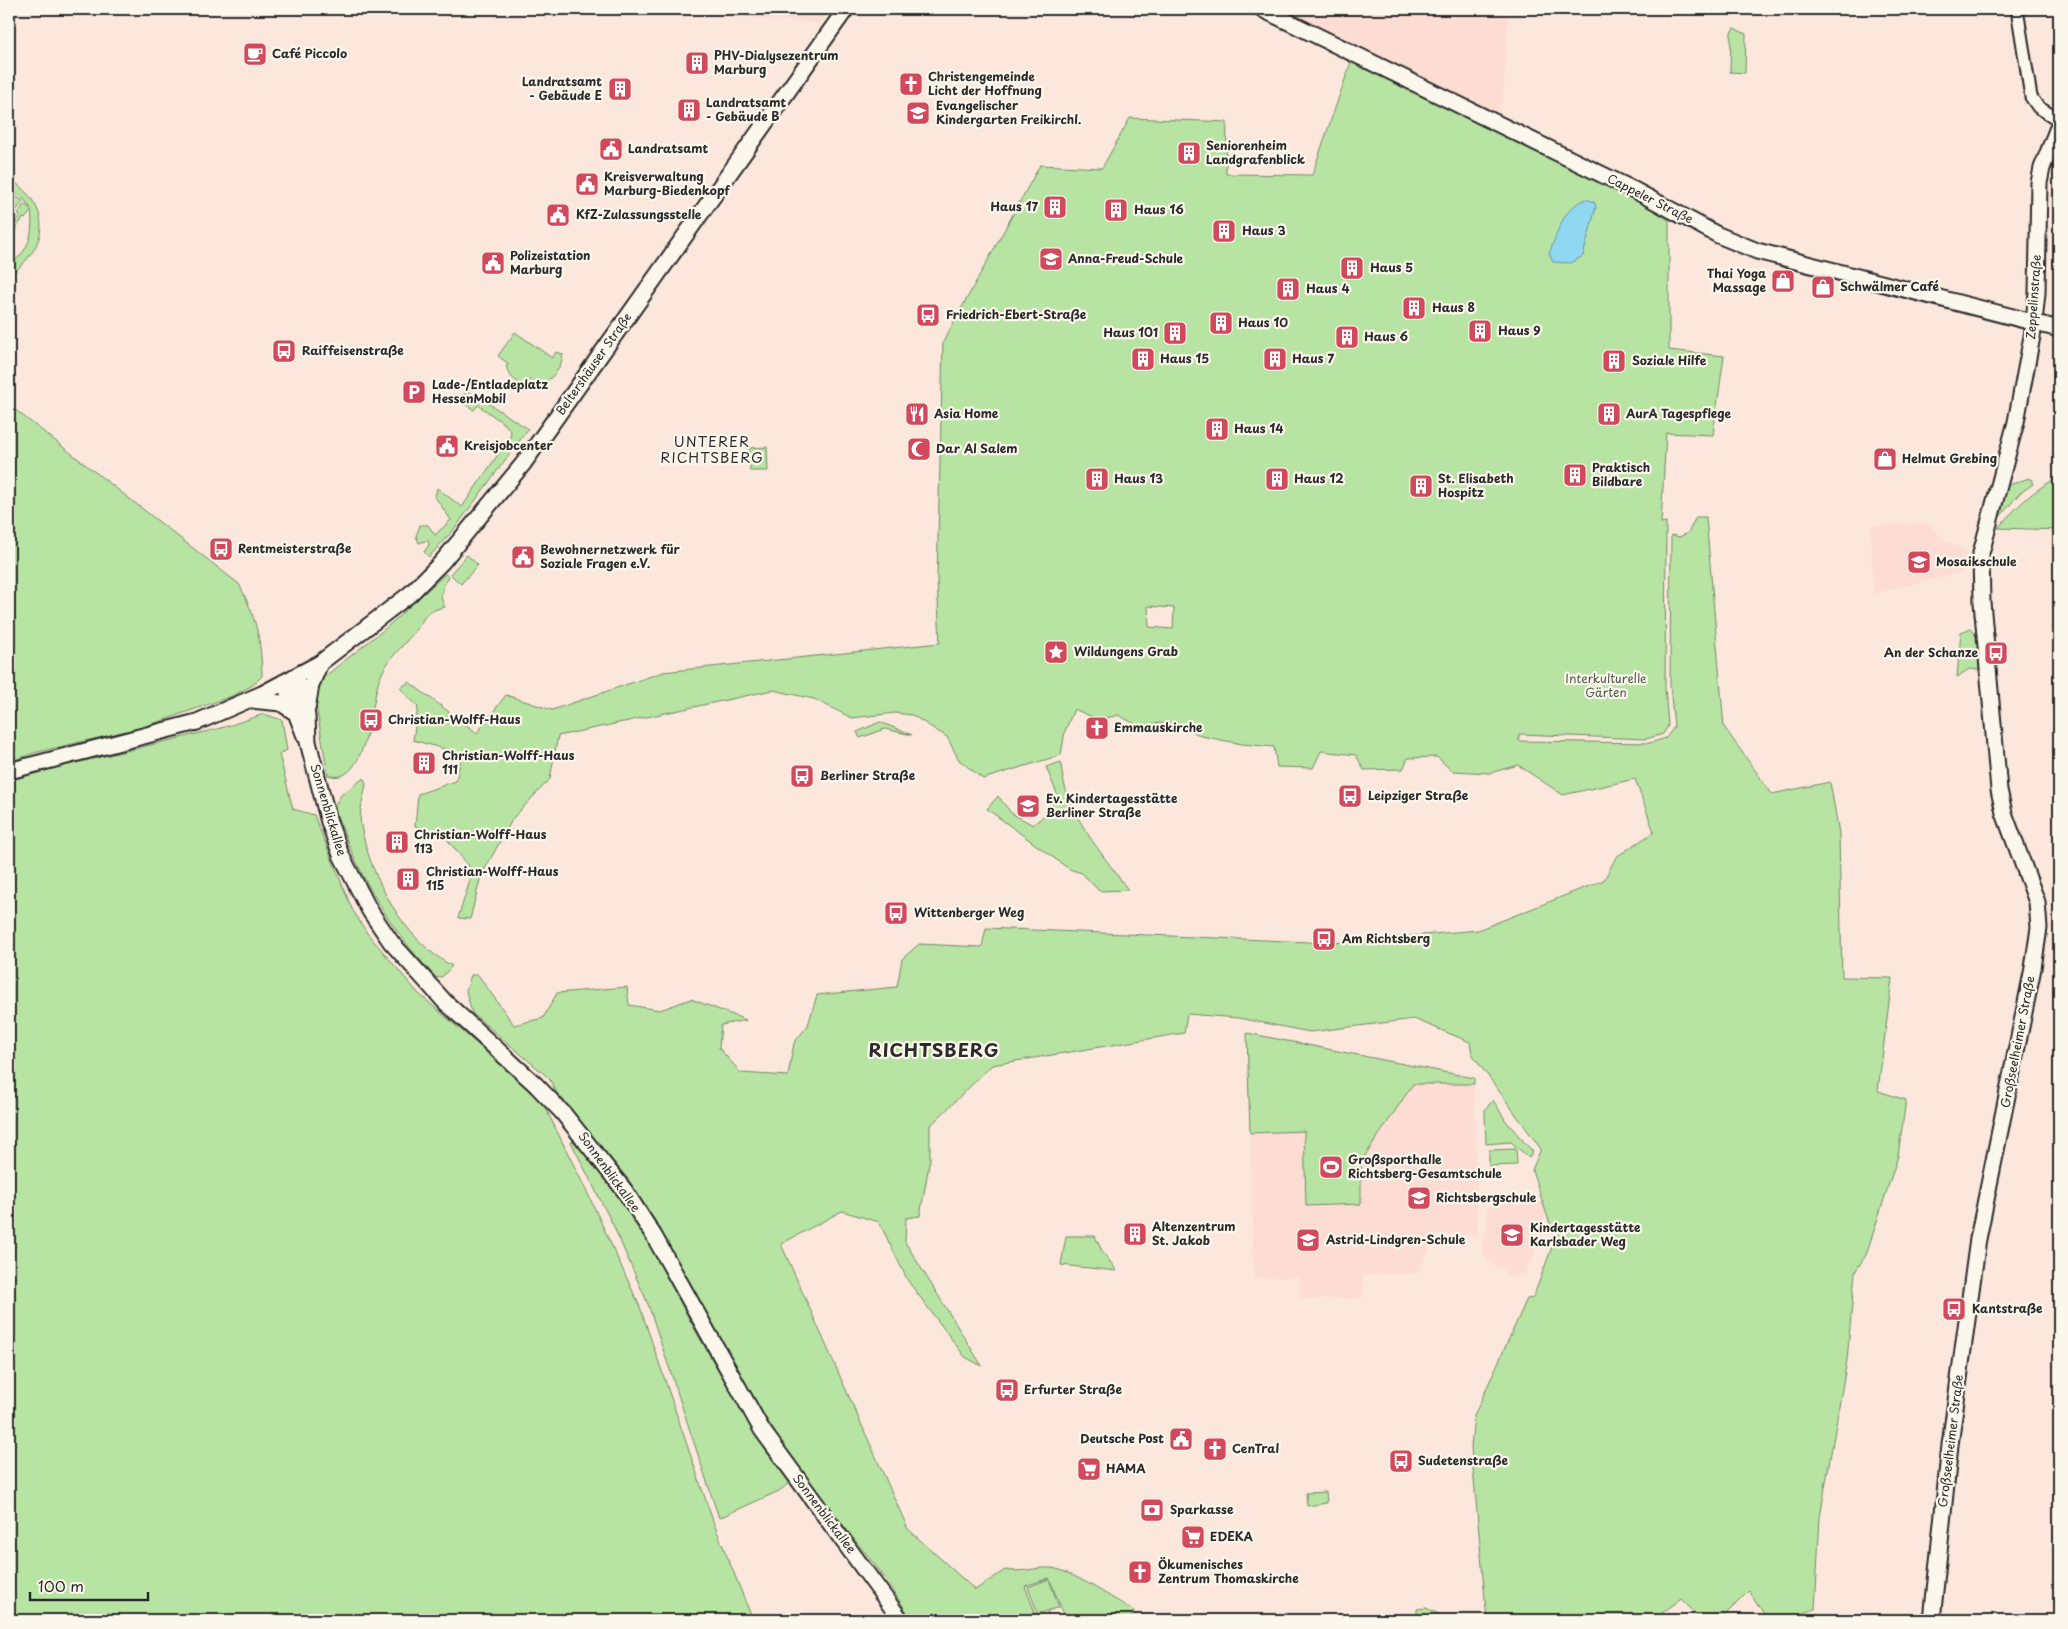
<svg xmlns="http://www.w3.org/2000/svg" width="2068" height="1629" font-family="'Playpen Sans',sans-serif">
<style>
.built{fill:#fcdcd3}
.green{fill:#b7e4a2;stroke:#718866;fill-rule:evenodd}
.water{fill:#90d7f1;stroke:#6892a2}
.lines{fill:none;stroke-linecap:round;stroke-linejoin:round}
.minor-casing{stroke:#2b2b2b;stroke-width:15}
.major-casing{stroke:#2b2b2b;stroke-width:19}
.minor{stroke:#fbf7ec;stroke-width:11}
.major{stroke:#fbf7ec;stroke-width:15}
.labels{text-anchor:middle;stroke-width:4.5;stroke-linejoin:round;paint-order:stroke}
.poi-label{font-size:12px;font-weight:bold;fill:#2b2b2b;stroke:#fbf7ec;text-anchor:start}
.street-label{font-size:12px;fill:#2b2b2b;stroke:#fbf7ec}
.park-label{font-size:12px;fill:#4e5949;stroke:#fbf7ec}
.neighbourhood-label{font-size:14px;letter-spacing:1px;fill:#2b2b2b;stroke:#fbf7ec}
.district-label{font-size:18px;font-weight:bold;letter-spacing:1px;fill:#2b2b2b;stroke:#fbf7ec}
</style>
<rect width="100%" height="100%" fill="#fce7dd"/>
<filter id="ink" filterUnits="userSpaceOnUse"><feTurbulence type="fractalNoise" baseFrequency=".02" numOctaves="2"/><feDisplacementMap in="SourceGraphic" scale="10" xChannelSelector="R" yChannelSelector="G"/><feConvolveMatrix kernelMatrix="1 2 1 2 8 2 1 2 1" color-interpolation-filters="sRGB"/></filter>
<g filter="url(#ink)">
<!-- built -->
<path class="built" d="M 668,9 L 829,9 L 819,23 L 668,11 Z
M 1276,9 L 1508,9 L 1503,98 L 1496,117 Z
M 1900,524 L 1929,524 L 1944,540 L 1966,552 L 1965,571 L 1873,594 L 1871,526 Z
M 1413,1084 L 1474,1084 L 1478,1234 L 1437,1235 L 1417,1273 L 1363,1275 L 1363,1298 L 1300,1299 L 1300,1277 L 1254,1278 L 1250,1133 L 1304,1131 L 1306,1206 L 1361,1204 L 1361,1162 Z
M 1525,1196 L 1544,1203 L 1546,1215 L 1532,1261 L 1529,1261 L 1524,1275 L 1519,1274 L 1517,1278 L 1505,1274 L 1506,1270 L 1497,1267 L 1487,1260 L 1481,1244 L 1487,1228 L 1487,1207 Z
M 1811,1612 L 1830,1620 L 1789,1620 Z"/>
<!-- green -->
<path class="green" d="M 1734,28 L 1746,34 L 1745,73 L 1730,72 L 1731,32 Z
M 1351,62 L 1633,198 L 1669,220 L 1669,350 L 1724,356 L 1713,435 L 1666,433 L 1661,523 L 1666,522 L 1665,687 L 1668,726 L 1663,734 L 1646,739 L 1519,734 L 1519,741 L 1650,743 L 1666,738 L 1674,727 L 1670,685 L 1671,535 L 1679,537 L 1688,533 L 1696,517 L 1706,517 L 1724,727 L 1772,794 L 1830,782 L 1839,833 L 1842,977 L 1892,978 L 1878,1091 L 1906,1100 L 1898,1156 L 1866,1255 L 1855,1272 L 1847,1360 L 1820,1517 L 1815,1609 L 1784,1620 L 1768,1620 L 1749,1591 L 1720,1620 L 1702,1620 L 1681,1599 L 1662,1613 L 1657,1620 L 1487,1620 L 1471,1447 L 1474,1416 L 1527,1299 L 1533,1298 L 1555,1239 L 1532,1170 L 1541,1149 L 1472,1054 L 1470,1042 L 1414,1019 L 1310,1032 L 1238,1018 L 1187,1014 L 1184,1033 L 992,1065 L 930,1126 L 930,1159 L 920,1216 L 906,1218 L 905,1242 L 982,1366 L 965,1357 L 908,1281 L 879,1222 L 842,1211 L 781,1244 L 908,1529 L 975,1590 L 1005,1570 C 1023,1573 1035,1567 1051,1568 C 1069,1569 1117,1601 1134,1611 L 1130,1620 L 1066,1620 L 1049,1578 L 1025,1586 L 1038,1620 L 912,1620 L 882,1574 L 808,1481 L 783,1445 L 740,1377 L 663,1234 L 627,1178 L 558,1095 L 549,1078 L 472,1013 L 466,991 L 471,975 L 478,975 L 514,1025 L 543,1018 L 557,993 L 627,987 L 629,1005 L 660,1010 L 691,999 L 746,1020 L 721,1025 L 719,1048 L 741,1073 L 788,1076 L 794,1043 L 808,1025 L 817,995 L 897,987 L 902,959 L 919,944 L 982,947 L 986,928 L 1332,943 L 1478,930 L 1604,880 L 1616,857 L 1654,832 L 1635,779 L 1563,795 L 1518,765 L 1490,773 L 1452,771 L 1437,757 L 1408,758 L 1403,769 L 1364,770 L 1356,755 L 1321,751 L 1313,768 L 1277,767 L 1274,747 L 1242,744 L 1201,736 L 1176,722 L 1137,725 L 1118,715 L 1099,720 L 1074,709 L 1065,731 L 1061,755 L 983,779 L 959,760 L 947,737 L 912,715 L 895,713 L 852,718 L 814,699 L 773,690 L 558,736 L 550,779 L 513,818 L 481,876 L 470,919 L 458,918 L 473,871 L 446,838 L 415,826 L 418,794 L 456,781 L 462,754 L 413,740 L 418,707 L 400,688 L 409,682 L 477,733 L 506,695 L 552,710 L 663,672 L 940,643 L 937,580 L 943,342 L 1040,165 L 1102,168 L 1130,118 L 1227,122 L 1226,174 L 1312,175 ZM 1148,606 L 1174,608 L 1173,629 L 1149,627 Z
M 9,178 C 53,208 50,245 9,276 L 9,265 C 29,252 34,233 31,211 L 25,219 L 23,218 L 9,239 L 9,233 L 20,216 L 18,214 L 24,204 L 31,209 L 24,199 L 9,188 Z
M 9,192 L 23,201 L 9,221 Z
M 515,332 L 552,358 L 556,352 L 563,354 C 562,368 551,381 539,385 L 530,379 L 529,384 L 524,386 C 514,381 509,376 506,366 L 509,364 L 498,356 Z
M 467,391 L 480,398 L 528,429 L 455,528 L 429,557 L 424,552 L 429,545 L 428,540 L 419,543 L 416,536 L 420,525 L 428,525 L 435,535 L 451,520 L 435,497 L 437,488 L 462,507 L 510,437 L 511,432 L 506,425 L 478,405 L 474,410 L 459,400 Z
M 9,405 L 239,584 C 256,618 261,637 262,676 L 253,685 L 232,696 L 144,727 L 34,753 L 9,762 Z
M 767,447 L 768,471 L 750,471 L 749,448 Z
M 2059,477 L 2059,530 L 1998,528 C 2016,507 2034,489 2059,477 Z
M 2029,478 L 2033,480 L 2033,484 L 2019,494 L 1993,525 L 2006,486 Z
M 467,555 L 478,565 L 461,584 L 450,574 Z
M 445,574 L 449,577 C 442,588 438,595 445,607 C 421,612 427,618 414,632 C 402,648 387,659 380,678 C 371,700 367,789 328,775 L 316,705 L 318,689 L 324,677 L 386,628 Z
M 1971,628 L 1978,639 L 1979,670 L 1969,669 L 1957,677 L 1961,632 Z
M 264,714 L 282,720 L 287,750 L 279,754 L 293,809 L 314,815 L 352,909 L 367,933 L 418,993 L 541,1099 L 588,1194 L 640,1307 L 714,1524 L 753,1620 L 9,1620 L 9,781 L 43,771 L 225,727 Z
M 880,722 L 912,735 L 885,729 L 860,738 L 857,732 Z
M 1061,762 C 1063,811 1101,851 1128,890 L 1099,891 L 1082,873 L 1069,869 L 987,809 L 998,796 L 1011,813 L 1033,825 L 1045,815 L 1058,796 L 1046,767 Z
M 364,778 L 366,784 C 364,797 358,812 361,826 C 371,879 404,940 452,966 L 443,976 L 437,978 C 396,937 365,887 344,833 C 341,824 335,814 335,804 L 342,794 Z
M 1247,1033 L 1474,1078 L 1474,1084 L 1413,1084 L 1361,1162 L 1361,1204 L 1306,1206 L 1304,1131 L 1250,1133 Z
M 1493,1100 L 1506,1121 L 1533,1152 L 1529,1158 L 1511,1142 L 1486,1144 L 1485,1110 Z
M 575,1139 C 626,1195 659,1262 694,1328 C 724,1381 754,1433 792,1481 L 779,1491 L 719,1518 L 648,1304 L 613,1225 L 571,1142 Z
M 1516,1149 L 1517,1165 L 1489,1166 L 1489,1150 Z
M 1066,1236 L 1095,1236 L 1102,1251 L 1117,1271 L 1061,1265 Z
M 1326,1492 L 1327,1503 L 1307,1506 L 1306,1493 Z
M 1049,1579 L 1059,1607 L 1038,1614 L 1028,1587 Z
M 1426,1608 L 1439,1614 L 1440,1620 L 1417,1620 L 1417,1609 Z"/>
<!-- water -->
<path class="water" d="M 1586,199 L 1594,202 L 1596,207 L 1583,256 L 1571,263 L 1553,262 L 1549,254 C 1558,232 1562,208 1586,199 Z"/>
<g class="lines">
<!-- minor casing -->
<g class="minor-casing">
<path id="minor" d="M 2017,9 L 2031,97 L 2038,107 L 2059,120"/>
</g>
<!-- major casing -->
<g class="major-casing">
<path id="major" d="M 1262,9 L 1636,191 L 1718,235 L 1757,251 L 2059,329
M 295,676 L 307,716 L 308,742 L 329,822 L 341,855 L 370,911 L 391,942 L 445,1002 L 535,1084 L 563,1113 L 625,1191 L 654,1236 L 762,1430 L 901,1620
M 284,682 L 305,736
M 251,700 L 281,703 L 293,711
M 307,709 L 311,685 L 320,663
M 9,771 L 197,722 L 262,694 L 320,663 L 410,594 L 442,562 L 523,464 L 846,9
M 1932,1620 L 1950,1445 L 1978,1239 L 2033,968 L 2039,928 L 2037,902 L 2004,813 L 1999,790 L 1982,602 L 1981,553 L 2016,422 L 2033,331 L 2037,293 L 2039,183 L 2042,168 L 2059,125"/>
</g>
<!-- minor -->
<use href="#minor" class="minor"/>
<!-- major -->
<use href="#major" class="major"/>
</g>
</g>
<!-- icons -->
<defs>
<g id="cafe-square" transform="scale(1.25)"><rect x="-9" y="-9" width="18" height="18" rx="4" fill="#d1495b" stroke="#fbf7ec"/><path d="M-5.5-4.5H6V0H3Q3 3.5 0 3.5H-2.5Q-5.5 3.5-5.5 0ZM3-3.2v2h1.7v-2ZM-6 4.5H4V6H-6Z" fill="#fff"/></g>
<g id="building-square" transform="scale(1.25)"><rect x="-9" y="-9" width="18" height="18" rx="4" fill="#d1495b" stroke="#fbf7ec"/><path d="M-4-6H4V6H1V3H-1V6H-4ZM-2.5-4.3h1.7v1.8h-1.7ZM.8-4.3h1.7v1.8H.8ZM-2.5-1h1.7V.8h-1.7ZM.8-1h1.7V.8H.8Z" fill="#fff"/></g>
<g id="church-square" transform="scale(1.25)"><rect x="-9" y="-9" width="18" height="18" rx="4" fill="#d1495b" stroke="#fbf7ec"/><path d="M-1.2-6h2.4v3.5h3.3v2.4h-3.3V6h-2.4V-.1h-3.3v-2.4h3.3Z" fill="#fff"/></g>
<g id="school-square" transform="scale(1.25)"><rect x="-9" y="-9" width="18" height="18" rx="4" fill="#d1495b" stroke="#fbf7ec"/><path d="M0-5L7-2L0 1L-7-2ZM-4 1L0 2.5L4 1V4Q0 6-4 4Z" fill="#fff"/></g>
<g id="civic-square" transform="scale(1.25)"><rect x="-9" y="-9" width="18" height="18" rx="4" fill="#d1495b" stroke="#fbf7ec"/><path d="M-.6-6.5H3V-4.5H.6V-3L4-1V1h2V6H-6V1h2V-1L-.6-3ZM-1.2 2.5V6h2.4V2.5Z" fill="#fff"/></g>
<g id="shop-square" transform="scale(1.25)"><rect x="-9" y="-9" width="18" height="18" rx="4" fill="#d1495b" stroke="#fbf7ec"/><path d="M-5-2.5h2.3a2.7 3.5 0 0 1 5.4 0H5L5.5 6h-11ZM-1.5-2.5h3a1.5 2.3 0 0 0-3 0Z" fill="#fff"/></g>
<g id="bus-square" transform="scale(1.25)"><rect x="-9" y="-9" width="18" height="18" rx="4" fill="#d1495b" stroke="#fbf7ec"/><path d="M-5-6H5V4H4V6H2V4H-2V6H-4V4H-5ZM-3.5-4V0h7V-4ZM-3.5 1.2v1.5H-2V1.2ZM2 1.2v1.5H3.5V1.2Z" fill="#fff"/></g>
<g id="parking-square" transform="scale(1.25)"><rect x="-9" y="-9" width="18" height="18" rx="4" fill="#d1495b" stroke="#fbf7ec"/><path d="M-3.5-5.5H1a3.5 3.5 0 0 1 0 7H-1V5.5H-3.5ZM-1-3.4V-.6H.8a1.4 1.4 0 0 0 0-2.8Z" fill="#fff"/></g>
<g id="restaurant-square" transform="scale(1.25)"><rect x="-9" y="-9" width="18" height="18" rx="4" fill="#d1495b" stroke="#fbf7ec"/><path d="M-5-6h1v4h1v-4h1v4h1v-4h1v5L-1.5 .5V6h-2V.5L-5-1ZM5-6V6H3V1.5H1.5Q1.5-4 5-6Z" fill="#fff"/></g>
<g id="mosque-square" transform="scale(1.25)"><rect x="-9" y="-9" width="18" height="18" rx="4" fill="#d1495b" stroke="#fbf7ec"/><path d="M3.5-4.9A6 6 0 1 0 3.5 4.9A5 5 0 1 1 3.5-4.9Z" fill="#fff"/></g>
<g id="sight-square" transform="scale(1.25)"><rect x="-9" y="-9" width="18" height="18" rx="4" fill="#d1495b" stroke="#fbf7ec"/><path d="M0-6L1.8-2.2L6-1.7L2.9 1.2L3.7 5.4L0 3.3L-3.7 5.4L-2.9 1.2L-6-1.7L-1.8-2.2Z" fill="#fff"/></g>
<g id="stadium-square" transform="scale(1.25)"><rect x="-9" y="-9" width="18" height="18" rx="4" fill="#d1495b" stroke="#fbf7ec"/><path d="M0-5a6.5 5 0 1 0 0 10a6.5 5 0 1 0 0-10ZM-3.5-1.8h7v3.6h-7Z" fill="#fff"/></g>
<g id="supermarket-square" transform="scale(1.25)"><rect x="-9" y="-9" width="18" height="18" rx="4" fill="#d1495b" stroke="#fbf7ec"/><path d="M-6-5.5h2.5l.6 2H6L4.5 2H-2.5L-4.4-4H-6ZM-1.5 3.2a1.3 1.3 0 1 0 .1 0ZM3 3.2a1.3 1.3 0 1 0 .1 0Z" fill="#fff"/></g>
<g id="bank-square" transform="scale(1.25)"><rect x="-9" y="-9" width="18" height="18" rx="4" fill="#d1495b" stroke="#fbf7ec"/><path d="M-6-4H6V4H-6ZM0-2.3a2.3 2.3 0 1 0 0 4.6a2.3 2.3 0 1 0 0-4.6Z" fill="#fff"/></g>
</defs>
<g fill-rule="evenodd">
<use href="#cafe-square" x="255" y="54"/>
<use href="#building-square" x="697" y="63"/>
<use href="#church-square" x="911" y="84"/>
<use href="#building-square" x="620" y="89"/>
<use href="#building-square" x="689" y="110"/>
<use href="#school-square" x="918" y="113"/>
<use href="#civic-square" x="611" y="149"/>
<use href="#building-square" x="1189" y="153"/>
<use href="#civic-square" x="587" y="184"/>
<use href="#building-square" x="1055" y="207"/>
<use href="#building-square" x="1116" y="210"/>
<use href="#civic-square" x="558" y="215"/>
<use href="#building-square" x="1224" y="231"/>
<use href="#school-square" x="1051" y="259"/>
<use href="#civic-square" x="493" y="263"/>
<use href="#building-square" x="1352" y="268"/>
<use href="#shop-square" x="1783" y="281"/>
<use href="#shop-square" x="1823" y="287"/>
<use href="#building-square" x="1288" y="289"/>
<use href="#building-square" x="1414" y="308"/>
<use href="#bus-square" x="928" y="315"/>
<use href="#building-square" x="1221" y="323"/>
<use href="#building-square" x="1480" y="331"/>
<use href="#building-square" x="1175" y="333"/>
<use href="#building-square" x="1347" y="337"/>
<use href="#bus-square" x="284" y="351"/>
<use href="#building-square" x="1143" y="359"/>
<use href="#building-square" x="1275" y="359"/>
<use href="#building-square" x="1614" y="361"/>
<use href="#parking-square" x="414" y="392"/>
<use href="#restaurant-square" x="917" y="414"/>
<use href="#building-square" x="1609" y="414"/>
<use href="#building-square" x="1217" y="429"/>
<use href="#civic-square" x="447" y="446"/>
<use href="#mosque-square" x="919" y="449"/>
<use href="#shop-square" x="1885" y="459"/>
<use href="#building-square" x="1575" y="475"/>
<use href="#building-square" x="1097" y="479"/>
<use href="#building-square" x="1277" y="479"/>
<use href="#building-square" x="1421" y="486"/>
<use href="#bus-square" x="221" y="549"/>
<use href="#civic-square" x="523" y="557"/>
<use href="#school-square" x="1919" y="562"/>
<use href="#sight-square" x="1056" y="652"/>
<use href="#bus-square" x="1996" y="653"/>
<use href="#bus-square" x="371" y="720"/>
<use href="#church-square" x="1097" y="728"/>
<use href="#building-square" x="424" y="763"/>
<use href="#bus-square" x="802" y="776"/>
<use href="#bus-square" x="1350" y="796"/>
<use href="#school-square" x="1028" y="806"/>
<use href="#building-square" x="397" y="842"/>
<use href="#building-square" x="408" y="879"/>
<use href="#bus-square" x="896" y="913"/>
<use href="#bus-square" x="1324" y="939"/>
<use href="#stadium-square" x="1331" y="1167"/>
<use href="#school-square" x="1419" y="1198"/>
<use href="#building-square" x="1135" y="1234"/>
<use href="#school-square" x="1512" y="1235"/>
<use href="#school-square" x="1308" y="1240"/>
<use href="#bus-square" x="1954" y="1309"/>
<use href="#bus-square" x="1007" y="1390"/>
<use href="#civic-square" x="1181" y="1439"/>
<use href="#church-square" x="1215" y="1449"/>
<use href="#bus-square" x="1401" y="1461"/>
<use href="#supermarket-square" x="1089" y="1469"/>
<use href="#bank-square" x="1152" y="1510"/>
<use href="#supermarket-square" x="1193" y="1537"/>
<use href="#church-square" x="1140" y="1572"/>
</g>
<g class="labels">
<!-- poi labels -->
<g class="poi-label">
<text x="272" y="58">Café Piccolo</text>
<text x="714" y="60">PHV-Dialysezentrum<tspan x="714" dy="14">Marburg</tspan></text>
<text x="928" y="81">Christengemeinde<tspan x="928" dy="14">Licht der Hoffnung</tspan></text>
<text x="602" y="86" text-anchor="end">Landratsamt<tspan x="602" dy="14">- Gebäude E</tspan></text>
<text x="706" y="107">Landratsamt<tspan x="706" dy="14">- Gebäude B</tspan></text>
<text x="936" y="110">Evangelischer<tspan x="936" dy="14">Kindergarten Freikirchl.</tspan></text>
<text x="1206" y="150">Seniorenheim<tspan x="1206" dy="14">Landgrafenblick</tspan></text>
<text x="628" y="153">Landratsamt</text>
<text x="604" y="181">Kreisverwaltung<tspan x="604" dy="14">Marburg-Biedenkopf</tspan></text>
<text x="1038" y="211" text-anchor="end">Haus 17</text>
<text x="1134" y="214">Haus 16</text>
<text x="576" y="219">KfZ-Zulassungsstelle</text>
<text x="1242" y="235">Haus 3</text>
<text x="510" y="260">Polizeistation<tspan x="510" dy="14">Marburg</tspan></text>
<text x="1068" y="263">Anna-Freud-Schule</text>
<text x="1370" y="272">Haus 5</text>
<text x="1766" y="278" text-anchor="end">Thai Yoga<tspan x="1766" dy="14">Massage</tspan></text>
<text x="1840" y="291">Schwälmer Café</text>
<text x="1306" y="293">Haus 4</text>
<text x="1432" y="312">Haus 8</text>
<text x="946" y="319">Friedrich-Ebert-Straße</text>
<text x="1238" y="327">Haus 10</text>
<text x="1498" y="335">Haus 9</text>
<text x="1158" y="337" text-anchor="end">Haus 101</text>
<text x="1364" y="341">Haus 6</text>
<text x="302" y="355">Raiffeisenstraße</text>
<text x="1160" y="363">Haus 15</text>
<text x="1292" y="363">Haus 7</text>
<text x="1632" y="365">Soziale Hilfe</text>
<text x="432" y="389">Lade-/Entladeplatz<tspan x="432" dy="14">HessenMobil</tspan></text>
<text x="934" y="418">Asia Home</text>
<text x="1626" y="418">AurA Tagespflege</text>
<text x="1234" y="433">Haus 14</text>
<text x="464" y="450">Kreisjobcenter</text>
<text x="936" y="453">Dar Al Salem</text>
<text x="1902" y="463">Helmut Grebing</text>
<text x="1592" y="472">Praktisch<tspan x="1592" dy="14">Bildbare</tspan></text>
<text x="1114" y="483">Haus 13</text>
<text x="1294" y="483">Haus 12</text>
<text x="1438" y="483">St. Elisabeth<tspan x="1438" dy="14">Hospitz</tspan></text>
<text x="238" y="553">Rentmeisterstraße</text>
<text x="540" y="554">Bewohnernetzwerk für<tspan x="540" dy="14">Soziale Fragen e.V.</tspan></text>
<text x="1936" y="566">Mosaikschule</text>
<text x="1074" y="656">Wildungens Grab</text>
<text x="1978" y="657" text-anchor="end">An der Schanze</text>
<text x="388" y="724">Christian-Wolff-Haus</text>
<text x="1114" y="732">Emmauskirche</text>
<text x="442" y="760">Christian-Wolff-Haus<tspan x="442" dy="14">111</tspan></text>
<text x="820" y="780">Berliner Straße</text>
<text x="1368" y="800">Leipziger Straße</text>
<text x="1046" y="803">Ev. Kindertagesstätte<tspan x="1046" dy="14">Berliner Straße</tspan></text>
<text x="414" y="839">Christian-Wolff-Haus<tspan x="414" dy="14">113</tspan></text>
<text x="426" y="876">Christian-Wolff-Haus<tspan x="426" dy="14">115</tspan></text>
<text x="914" y="917">Wittenberger Weg</text>
<text x="1342" y="943">Am Richtsberg</text>
<text x="1348" y="1164">Großsporthalle<tspan x="1348" dy="14">Richtsberg-Gesamtschule</tspan></text>
<text x="1436" y="1202">Richtsbergschule</text>
<text x="1152" y="1231">Altenzentrum<tspan x="1152" dy="14">St. Jakob</tspan></text>
<text x="1530" y="1232">Kindertagesstätte<tspan x="1530" dy="14">Karlsbader Weg</tspan></text>
<text x="1326" y="1244">Astrid-Lindgren-Schule</text>
<text x="1972" y="1313">Kantstraße</text>
<text x="1024" y="1394">Erfurter Straße</text>
<text x="1164" y="1443" text-anchor="end">Deutsche Post</text>
<text x="1232" y="1453">CenTral</text>
<text x="1418" y="1465">Sudetenstraße</text>
<text x="1106" y="1473">HAMA</text>
<text x="1170" y="1514">Sparkasse</text>
<text x="1210" y="1541">EDEKA</text>
<text x="1158" y="1569">Ökumenisches<tspan x="1158" dy="14">Zentrum Thomaskirche</tspan></text>
</g>
<!-- street labels -->
<g class="street-label">
<text transform="translate(1650 199) rotate(27)" y="4">Cappeler Straße</text>
<text transform="translate(2034 297) rotate(-86)" y="4">Zeppelinstraße</text>
<text transform="translate(594 364) rotate(-55)" y="4">Beltershäuser Straße</text>
<text transform="translate(328 810) rotate(73)" y="4">Sonnenblickallee</text>
<text transform="translate(2018 1042) rotate(-79)" y="4">Großseelheimer Straße</text>
<text transform="translate(609 1172) rotate(54)" y="4">Sonnenblickallee</text>
<text transform="translate(1951 1441) rotate(-83)" y="4">Großseelheimer Straße</text>
<text transform="translate(824 1514) rotate(53)" y="4">Sonnenblickallee</text>
</g>
<!-- park labels -->
<g class="park-label">
<text x="1606" y="683">Interkulturelle<tspan x="1606" dy="14">Gärten</tspan></text>
</g>
<!-- neighbourhood labels -->
<g class="neighbourhood-label">
<text x="712" y="447">UNTERER<tspan x="712" dy="16">RICHTSBERG</tspan></text>
</g>
<!-- district labels -->
<g class="district-label">
<text x="934" y="1057">RICHTSBERG</text>
</g>
</g>
<!-- margin -->
<rect width="2068" height="1629" fill="none" stroke="#fbf7ec" stroke-width="30"/>
<rect x="15" y="15" width="2038" height="1599" fill="none" stroke="#2b2b2b" stroke-width="2" filter="url(#ink)"/>
<!-- scale -->
<path d="M30 1592v8h118v-8" fill="none" stroke="#2b2b2b" stroke-width="2.5"/>
<text x="38" y="1592" font-size="15" fill="#2b2b2b" stroke="#fbf7ec" stroke-width="4" paint-order="stroke">100 m</text>
</svg>
